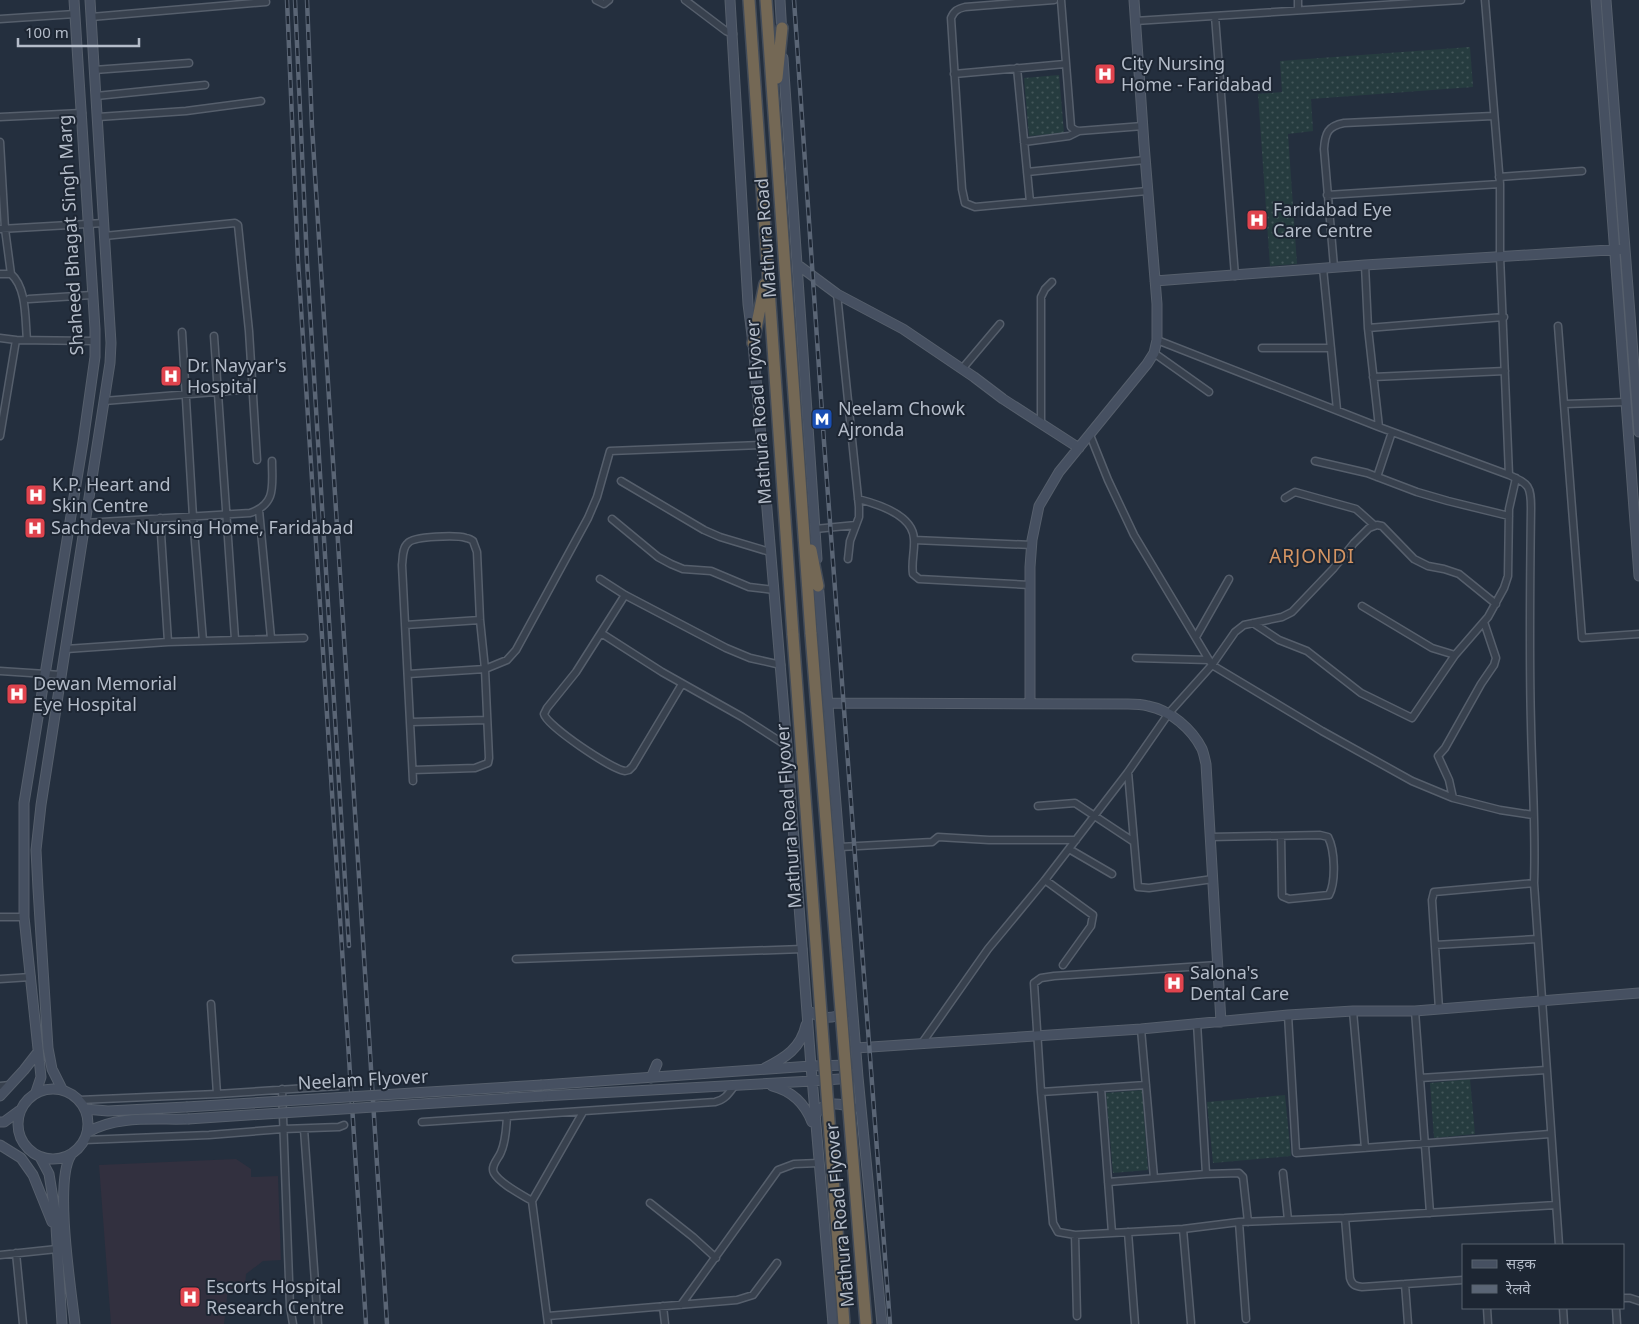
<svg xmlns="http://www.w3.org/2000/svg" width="1639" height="1324" font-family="'Noto Sans','Noto Sans Devanagari',sans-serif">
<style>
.medical{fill:#32303f}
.grass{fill:url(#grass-dots)}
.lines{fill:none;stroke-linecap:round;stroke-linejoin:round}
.street-casing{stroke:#565f6c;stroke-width:9}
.secondary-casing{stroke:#565f6c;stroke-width:11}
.highway-casing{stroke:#434c59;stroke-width:14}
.street{stroke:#38414e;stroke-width:6}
.secondary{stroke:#465061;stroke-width:9}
.highway{stroke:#746855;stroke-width:11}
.rail-casing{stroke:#5a6575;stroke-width:4.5}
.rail{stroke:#1d2633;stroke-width:2.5;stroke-dasharray:8;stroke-linecap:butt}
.secondary-bridge-casing{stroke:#565f6c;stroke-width:11;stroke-linecap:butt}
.highway-bridge-casing{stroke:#434c59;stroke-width:14;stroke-linecap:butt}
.secondary-bridge{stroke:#465061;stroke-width:9}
.highway-bridge{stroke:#746855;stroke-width:11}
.labels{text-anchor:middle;stroke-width:4;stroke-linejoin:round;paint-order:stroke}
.poi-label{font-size:18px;fill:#b4bcc9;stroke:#1d2633;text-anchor:start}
.street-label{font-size:18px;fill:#b4bcc9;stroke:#1d2633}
.neighbourhood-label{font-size:19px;letter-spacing:1px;fill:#d59563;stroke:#1d2633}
</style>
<defs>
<pattern id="grass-dots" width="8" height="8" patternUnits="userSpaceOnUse" patternTransform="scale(1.25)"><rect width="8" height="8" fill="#263c3f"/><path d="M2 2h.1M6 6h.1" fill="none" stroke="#435659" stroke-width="1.8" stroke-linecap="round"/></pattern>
</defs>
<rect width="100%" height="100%" fill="#242f3e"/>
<!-- medical -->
<path class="medical" d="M 236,1159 L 251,1169 L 251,1177 L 278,1176 L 281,1260 L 263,1261 L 246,1274 L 245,1287 L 228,1289 L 224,1324 L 111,1324 L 99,1165 Z"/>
<!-- grass -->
<path class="grass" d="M 1470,47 L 1473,87 L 1311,99 L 1313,131 L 1288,134 L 1297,264 L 1270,266 L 1258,94 L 1282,92 L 1280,61 Z
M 1059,75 L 1064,133 L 1029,136 L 1024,78 Z
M 1470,1079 L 1475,1134 L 1434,1138 L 1430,1083 Z
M 1142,1090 L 1148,1170 L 1113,1173 L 1106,1093 Z
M 1285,1095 L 1291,1156 L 1213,1163 L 1207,1102 Z"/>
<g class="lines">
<!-- street casing -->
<g class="street-casing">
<path id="street" d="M 596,0 L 604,4 L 609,0
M 685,0 L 726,31 L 733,34
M 1054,0 L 965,7 C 957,9 954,11 951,18 L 962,189 L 965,203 L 975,207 L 1147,191
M 1061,0 L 1071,127 L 1075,130 L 1079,131 L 1143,126
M 1298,0 L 1298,10
M 1485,0 L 1500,184 L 1500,256 L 1509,475
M 1215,16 L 1235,276
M 91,17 L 266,2
M 0,19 L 75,14
M 1135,21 L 1461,0
M 1017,68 L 1030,202
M 94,70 L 189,63
M 954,74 L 1065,64
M 96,96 L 205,85
M 0,117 L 82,113
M 98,117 L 186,111 L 261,101
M 0,142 L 5,229 L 11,274 C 27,288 25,319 27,340
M 1024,142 L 1069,136 L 1079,131
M 1027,172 L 1145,160
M 1499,177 L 1582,171
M 1327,195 L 1500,184
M 0,229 L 104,223
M 104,236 L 235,223 L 238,225 L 249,331 L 257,460
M 1365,265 L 1368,328 L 1379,427
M 1334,267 L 1324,149 C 1325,133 1328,126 1344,123 L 1493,116
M 1323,268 L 1337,410
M 0,274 L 11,274
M 837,294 L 859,507 L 859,517 L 850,541 L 848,559
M 29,299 L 92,295
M 1558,326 L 1582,638 L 1639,634
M 1368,328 L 1504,317
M 182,332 L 193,517 L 203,641
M 214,336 L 235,639
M 0,338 L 16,340 L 95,341
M 1157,340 L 1379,427 L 1509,475 C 1529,484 1531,486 1531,508 C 1530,580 1529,652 1531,724 C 1532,777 1536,831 1534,883 L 1559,1245
M 1262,348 L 1331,348
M 1154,353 L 1209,392
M 962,369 L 1000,324
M 1373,377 L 1505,371
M 104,401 L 252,389
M 1565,404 L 1626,402
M 1041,423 L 1041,297 L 1045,289 L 1052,282
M 1090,435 L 1108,480 L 1134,535 L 1212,665 L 1322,731 L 1412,781 L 1453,798 L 1500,810 L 1533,815
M 0,436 L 16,340
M 1315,461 L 1367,473 L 1417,492 L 1448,501 L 1509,516
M 1377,477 L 1392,432
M 621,481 L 704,530 L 720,537 L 770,552
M 1285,498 L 1295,492 L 1356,509 L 1374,525
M 858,499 C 878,504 913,515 914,539 C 915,551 911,562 913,574 L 919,579 L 1030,585
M 259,510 L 271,638
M 160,518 L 168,642
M 612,519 L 658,557 L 671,564 L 683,569 L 711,571 L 749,587 L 774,590
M 85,523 L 250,513 C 277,504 272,485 272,461
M 815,529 L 856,525
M 914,540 L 1032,545
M 600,579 L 625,595 L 726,648 L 750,658 L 781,665
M 625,595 L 576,672 L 547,708 L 544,714 C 547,726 611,769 625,771 L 629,770 L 633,766 L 682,684
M 1362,606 L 1432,648 L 1455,655
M 1253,623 L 1279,640 L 1307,651 L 1361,693 L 1412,718 L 1455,655 L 1488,617 L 1504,588 L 1508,576 L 1509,509 L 1516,478
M 405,625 L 480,620
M 601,633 L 662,672 L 742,717 L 787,746
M 1196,637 L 1229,579
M 66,649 L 168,642 L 304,638
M 1136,658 L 1209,660
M 0,671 L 61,675
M 408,674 L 485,669 L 507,660 L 516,650 L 588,518 L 597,497 L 610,451 L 761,445
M 411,722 L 487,720
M 413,770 L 475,768 L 488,763 L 489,758 L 485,669 L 480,620 L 477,552 L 473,541 C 472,540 468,538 466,538 C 457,535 414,536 408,543 C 402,548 403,558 402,565 L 413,781
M 1128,772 L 1138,887 L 1149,888 L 1213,879
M 1453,798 L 1449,780 L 1438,756 L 1445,748 L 1481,684 L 1494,665 L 1496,658 L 1484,622
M 1038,806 L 1075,803 L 1134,842
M 1210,837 L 1320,835 L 1328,837 C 1335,850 1336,882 1329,895 L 1289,899 L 1282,896 L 1281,836
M 840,847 L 932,842 L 938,837 L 989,840 L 1076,840
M 1069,849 L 1112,874
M 1045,880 L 1093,915 L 1091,926 L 1063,965
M 0,917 L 24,917
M 1435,945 L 1537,939
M 516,959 L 803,949
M 1218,965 L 1054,976 L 1041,978 L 1034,983 L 1041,1092 L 1053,1223 L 1058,1232 L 1075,1235 L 1112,1233 L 1183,1229 L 1239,1222 L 1345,1218 L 1556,1205
M 0,979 L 31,977
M 211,1004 L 217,1094
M 1439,1009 L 1432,900 L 1434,892 L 1534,883
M 1353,1011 L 1365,1148
M 1415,1011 L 1430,1213
M 1288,1015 L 1296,1153 L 1550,1134
M 1197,1023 L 1206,1174
M 1141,1029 L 1154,1178
M 922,1043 L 988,949 L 1045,880 L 1128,772 L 1169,713 L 1212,665 L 1235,632 L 1244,625 L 1282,617 L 1292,612 L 1333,569 L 1354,543 L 1369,528 L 1377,525 L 1382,526 L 1414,559 L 1428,566 L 1444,569 L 1459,574 L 1496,604
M 1420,1078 L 1546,1070
M 0,1086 L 10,1085
M 1101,1088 L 1112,1233
M 282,1089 L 290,1307 L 293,1324
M 1041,1092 L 1146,1085
M 79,1100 L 217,1094 L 338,1086
M 507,1117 C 506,1129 506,1141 501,1152 C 499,1158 490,1166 494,1173 C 499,1183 522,1195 532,1201
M 422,1122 L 715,1102 C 725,1100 729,1093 735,1085
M 304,1129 L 318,1324
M 84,1140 L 209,1135 L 283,1129 L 339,1127 L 344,1125
M 1283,1173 L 1288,1220
M 1108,1182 L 1206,1174 L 1239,1173 L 1243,1177 L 1248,1222
M 650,1203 L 693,1237 L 716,1258
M 1345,1218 L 1350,1278 C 1352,1285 1355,1286 1362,1287 L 1463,1280
M 1239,1222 L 1246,1319
M 1183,1229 L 1191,1323
M 1128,1232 L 1135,1324
M 1075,1235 L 1077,1316
M 16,1253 L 23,1324
M 0,1255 L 57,1249
M 1405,1284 L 1408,1324
M 1623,1298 L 1630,1298 L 1639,1301
M 681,1305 L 778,1170 L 794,1164 L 819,1163
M 663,1306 L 665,1324
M 1487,1308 L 1488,1324
M 1563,1308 L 1564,1324
M 1616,1308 L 1617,1324
M 548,1316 L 737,1300 L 753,1295 L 777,1263
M 548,1324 L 532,1201 L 583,1112"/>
</g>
<!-- secondary casing -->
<g class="secondary-casing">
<path id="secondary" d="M 730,0 L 748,304 L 753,343 L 787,746 L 811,1066 L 833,1324
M 780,0 L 782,35
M 1596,0 L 1639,576
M 1606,0 L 1639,432
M 783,58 L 817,559
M 798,265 L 837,294 L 903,329 L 974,377 L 1003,399 L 1079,448
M 1155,281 L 1365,265 L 1625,249
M 818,581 L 858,1077 L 882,1324
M 828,703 L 1128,704 C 1134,704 1141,704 1148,706 C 1170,710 1192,729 1202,749 C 1204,754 1205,760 1206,764 L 1221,1022
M 1030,703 L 1030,567 L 1032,540 L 1039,506 L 1059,472 L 1147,364 L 1154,353 L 1157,340 L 1157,304 L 1144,144 L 1134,0
M 807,1009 C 819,1020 832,1019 846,1013
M 856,1048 L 1141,1029 L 1288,1015 L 1353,1011 L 1415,1011 L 1639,993
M 765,1068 C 785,1058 801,1048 806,1025
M 651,1078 L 657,1064
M 542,1085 L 811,1066 L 851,1065
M 772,1086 C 792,1091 805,1104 812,1122
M18 1124a35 35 0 1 1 70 0a35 35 0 1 1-70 0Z
M 62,1089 L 52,1069 L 48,1048 L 38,889 L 36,850 L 41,805 L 110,363 L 111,343 L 90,0
M 36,1092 L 41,1077 L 24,917 L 24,803 L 83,442 L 95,357 L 95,329 L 74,0
M 0,1096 L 24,1070 L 38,1052
M 543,1096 L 812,1081 L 853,1078
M 85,1109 L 108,1111 L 186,1107
M 815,1116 C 823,1100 840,1103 854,1108
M 0,1122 L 4,1122 L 19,1111
M 88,1132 C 117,1115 155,1120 188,1119
M 0,1145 L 21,1158 L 33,1175 L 52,1222
M 71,1155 C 54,1181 71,1289 75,1324
M 40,1157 L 49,1174 L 55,1211 L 62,1324"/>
</g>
<!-- highway casing -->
<g class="highway-casing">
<path id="highway" d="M 749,0 L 793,635
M 766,0 L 811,634
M 777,78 L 782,28
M 753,343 L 765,284
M 811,550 L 818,586"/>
</g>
<!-- street -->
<use href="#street" class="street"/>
<!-- secondary -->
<use href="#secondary" class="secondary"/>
<!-- highway -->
<use href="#highway" class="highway"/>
<!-- rail casing -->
<g class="rail-casing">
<path id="rail" d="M 287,0 L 298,261 L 366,1324
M 295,0 L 307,262 L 349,946
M 307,0 L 312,127 L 387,1324
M 794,0 L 824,442 L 890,1324"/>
</g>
<!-- rail -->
<use href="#rail" class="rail"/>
<!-- secondary-bridge casing -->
<g class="secondary-bridge-casing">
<path id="secondary-bridge" d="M 186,1107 L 542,1085
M 188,1119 L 543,1096"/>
</g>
<!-- highway-bridge casing -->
<g class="highway-bridge-casing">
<path id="highway-bridge" d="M 811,634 L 866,1324
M 793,635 L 844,1324"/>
</g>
<!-- secondary-bridge -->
<use href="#secondary-bridge" class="secondary-bridge"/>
<!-- highway-bridge -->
<use href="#highway-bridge" class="highway-bridge"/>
</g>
<!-- icons -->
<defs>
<g id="hospital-square" transform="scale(1.125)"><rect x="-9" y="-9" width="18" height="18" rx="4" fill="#e0444e" stroke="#1d2633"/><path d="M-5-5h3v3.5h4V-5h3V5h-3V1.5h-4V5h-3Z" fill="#fff"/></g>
<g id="metro-square" transform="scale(1.125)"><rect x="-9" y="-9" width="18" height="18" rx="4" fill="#1a4fb4" stroke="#1d2633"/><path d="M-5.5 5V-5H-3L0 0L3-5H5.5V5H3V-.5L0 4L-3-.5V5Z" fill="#fff"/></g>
</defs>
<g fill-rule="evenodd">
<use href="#hospital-square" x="1105" y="74"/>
<use href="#hospital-square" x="1257" y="220"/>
<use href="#hospital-square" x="171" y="376"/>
<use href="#metro-square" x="822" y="419"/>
<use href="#hospital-square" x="36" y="495"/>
<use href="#hospital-square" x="35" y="528"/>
<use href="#hospital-square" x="17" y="694"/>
<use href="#hospital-square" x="1174" y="983"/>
<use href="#hospital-square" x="190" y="1297"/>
</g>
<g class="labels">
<!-- poi labels -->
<g class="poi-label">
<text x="1121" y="70">City Nursing<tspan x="1121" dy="21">Home - Faridabad</tspan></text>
<text x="1273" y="216">Faridabad Eye<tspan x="1273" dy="21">Care Centre</tspan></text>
<text x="187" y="372">Dr. Nayyar's<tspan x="187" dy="21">Hospital</tspan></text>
<text x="838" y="415">Neelam Chowk<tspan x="838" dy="21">Ajronda</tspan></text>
<text x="52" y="491">K.P. Heart and<tspan x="52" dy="21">Skin Centre</tspan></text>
<text x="51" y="534">Sachdeva Nursing Home, Faridabad</text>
<text x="33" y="690">Dewan Memorial<tspan x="33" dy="21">Eye Hospital</tspan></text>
<text x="1190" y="979">Salona's<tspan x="1190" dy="21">Dental Care</tspan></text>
<text x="206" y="1293">Escorts Hospital<tspan x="206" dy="21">Research Centre</tspan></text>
</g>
<!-- street labels -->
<g class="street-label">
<text transform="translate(71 235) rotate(-93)" y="6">Shaheed Bhagat Singh Marg</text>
<text transform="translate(766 238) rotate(-94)" y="6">Mathura Road</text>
<text transform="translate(759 412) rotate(-94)" y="6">Mathura Road Flyover</text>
<text transform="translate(789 816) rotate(-94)" y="6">Mathura Road Flyover</text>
<text transform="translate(363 1080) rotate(-3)" y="6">Neelam Flyover</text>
<text transform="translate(840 1215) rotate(-95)" y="6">Mathura Road Flyover</text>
</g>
<!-- neighbourhood labels -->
<g class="neighbourhood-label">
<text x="1312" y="563">ARJONDI</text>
</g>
</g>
<!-- legend -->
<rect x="1462" y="1244" width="162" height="65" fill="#1d2633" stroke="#59626f"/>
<rect x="1472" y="1260" width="25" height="8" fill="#465061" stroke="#59626f"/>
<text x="1506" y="1269" font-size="15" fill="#b4bcc9">सड़क</text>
<rect x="1472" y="1285" width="25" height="8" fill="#5a6575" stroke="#59626f"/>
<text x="1506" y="1294" font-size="15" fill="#b4bcc9">रेलवे</text>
<!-- scale -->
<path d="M18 38v8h121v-8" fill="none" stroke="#b4bcc9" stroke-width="2.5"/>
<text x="25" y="38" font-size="15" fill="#b4bcc9" stroke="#1d2633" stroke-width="4" paint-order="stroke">100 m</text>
</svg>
